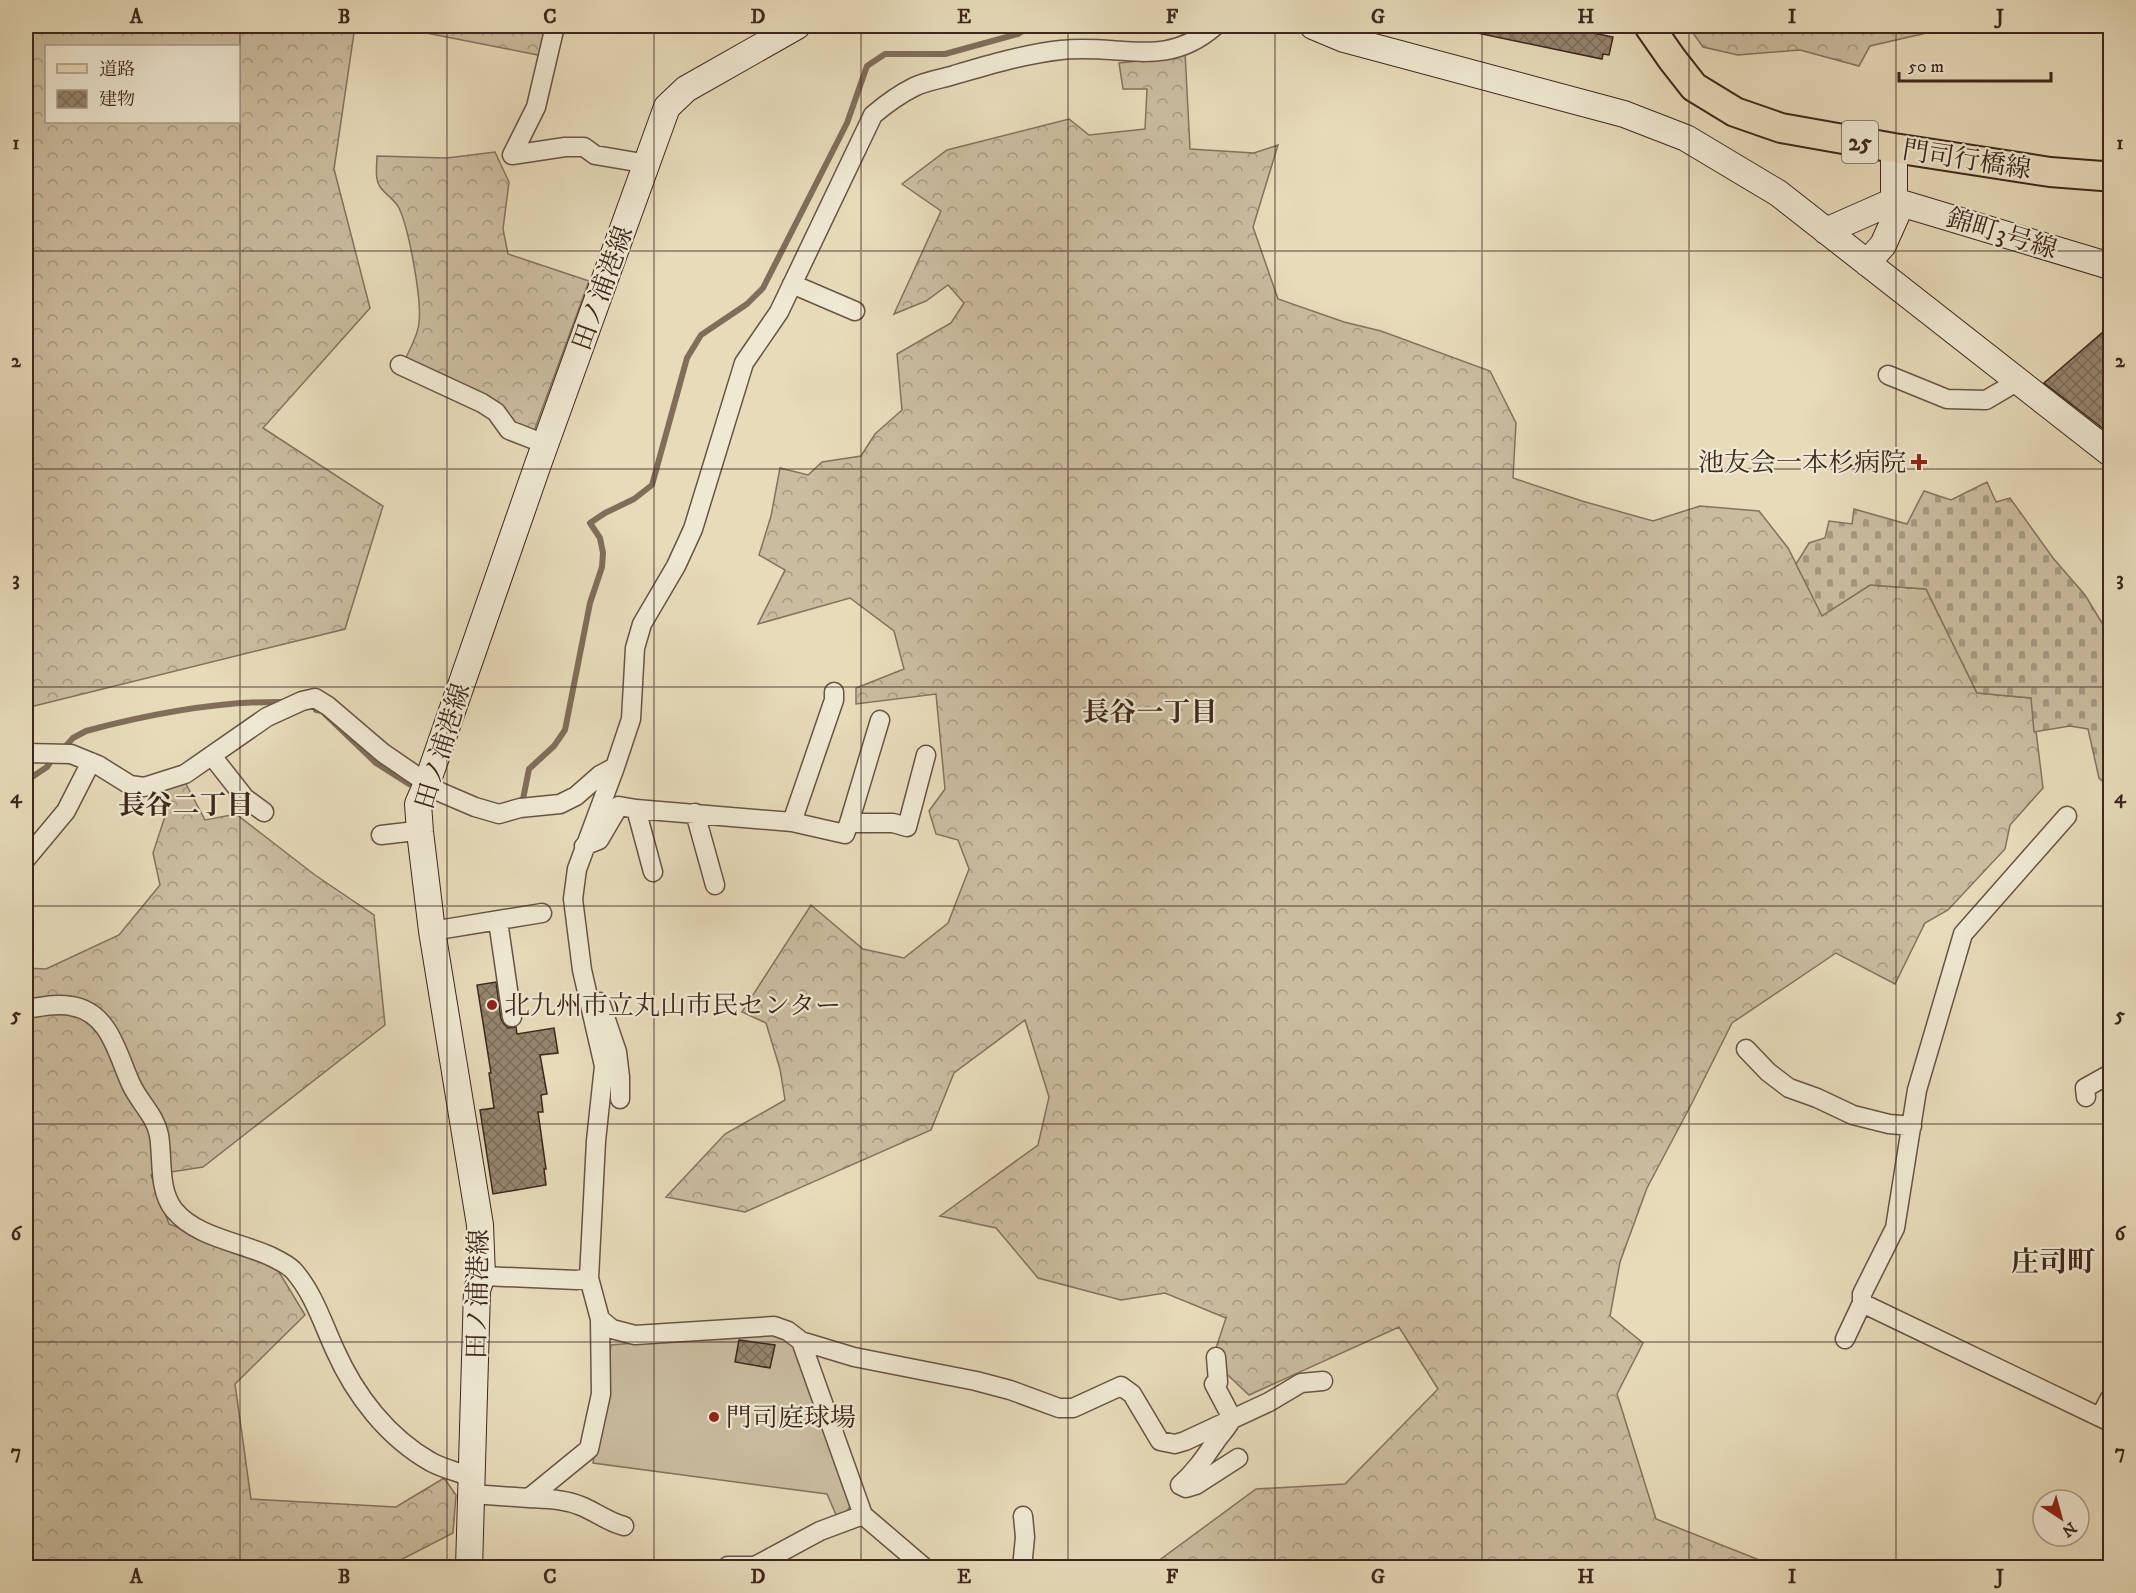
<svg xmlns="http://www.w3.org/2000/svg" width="2136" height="1593" font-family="'IM FELL DW Pica','Noto Serif JP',serif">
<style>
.grass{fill:#cabc9f;stroke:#84725e;stroke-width:1.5}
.forest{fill:url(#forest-crowns);stroke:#84725e;stroke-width:1.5;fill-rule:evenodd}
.cemetery{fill:url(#cemetery-stones);stroke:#84725e;stroke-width:1.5}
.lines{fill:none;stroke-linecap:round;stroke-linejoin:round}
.stream{stroke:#806e5a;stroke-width:6}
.building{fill:url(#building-cross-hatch);stroke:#3d271c;stroke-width:1.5}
.street-casing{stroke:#685444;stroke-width:21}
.secondary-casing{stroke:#3d271c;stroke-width:28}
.primary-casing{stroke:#3d271c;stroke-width:32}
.street{stroke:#efe8d2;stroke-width:18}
.secondary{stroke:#efe8d2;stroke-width:26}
.primary{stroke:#e7dbba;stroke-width:28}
.grid{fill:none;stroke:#3d271c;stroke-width:1.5;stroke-opacity:0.55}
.poi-dot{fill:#8f2418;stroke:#efe8d2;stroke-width:2}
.labels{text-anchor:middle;stroke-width:4.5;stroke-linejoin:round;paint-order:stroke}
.shield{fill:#efe8d2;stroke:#726153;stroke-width:1.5}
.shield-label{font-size:24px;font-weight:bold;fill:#3d271c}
.street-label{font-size:26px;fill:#3d271c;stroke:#efe8d2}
.poi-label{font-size:26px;fill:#3d271c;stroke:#efe8d2;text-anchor:start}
.neighbourhood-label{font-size:27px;font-weight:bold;fill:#3d271c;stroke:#efe8d2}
.quarter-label{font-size:28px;font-weight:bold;fill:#3d271c;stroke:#efe8d2}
.neatline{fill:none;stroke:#3d271c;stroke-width:2}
.grid-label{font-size:20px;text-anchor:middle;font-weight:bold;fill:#3d271c}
</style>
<defs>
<pattern id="forest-crowns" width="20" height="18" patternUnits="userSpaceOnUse" patternTransform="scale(1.5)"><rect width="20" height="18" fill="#cabc9f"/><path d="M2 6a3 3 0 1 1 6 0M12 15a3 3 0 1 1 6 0" fill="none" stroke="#a59981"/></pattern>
<pattern id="cemetery-stones" width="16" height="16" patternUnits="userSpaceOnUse" patternTransform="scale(1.5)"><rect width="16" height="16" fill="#cabc9f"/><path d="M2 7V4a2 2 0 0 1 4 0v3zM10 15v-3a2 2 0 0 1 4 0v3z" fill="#a59981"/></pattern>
<pattern id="building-cross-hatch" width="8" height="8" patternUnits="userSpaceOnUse" patternTransform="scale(1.5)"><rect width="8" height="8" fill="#95856e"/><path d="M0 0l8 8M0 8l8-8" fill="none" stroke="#7b6d5a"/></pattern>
</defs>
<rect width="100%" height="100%" fill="#e7dbba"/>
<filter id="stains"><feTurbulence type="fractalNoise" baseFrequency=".00333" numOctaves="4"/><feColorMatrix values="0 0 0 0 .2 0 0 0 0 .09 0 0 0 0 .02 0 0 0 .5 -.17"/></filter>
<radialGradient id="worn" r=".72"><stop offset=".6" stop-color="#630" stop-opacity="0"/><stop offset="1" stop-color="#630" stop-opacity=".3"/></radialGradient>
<!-- grass -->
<path class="grass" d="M 728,1335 L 777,1335 L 796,1344 L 851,1505 L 845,1514 L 837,1517 L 827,1494 L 593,1463 L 611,1345 Z"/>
<!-- forest -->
<path class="forest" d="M 26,26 L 355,26 L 334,169 L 370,308 L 263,428 L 383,506 L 345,629 L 26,708 ZM 238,46 L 238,122 L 46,122 L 46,46 Z
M 391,26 L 546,26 L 543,56 Z
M 1688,26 L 1957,26 L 1870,46 L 1859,66 L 1800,50 L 1738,55 L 1703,47 Z
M 1185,52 L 1190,149 L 1254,153 L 1278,145 L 1253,227 L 1278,299 L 1344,322 L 1381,331 L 1490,371 L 1516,423 L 1513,478 L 1582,501 L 1653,521 L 1700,506 L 1759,511 L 1788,548 L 1822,615 L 1870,585 L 1926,589 L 1977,693 L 2032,698 L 2043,788 L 2010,825 L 2005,849 L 1948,910 L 1925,923 L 1895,984 L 1836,953 L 1732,1023 L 1692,1103 L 1647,1188 L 1620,1262 L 1610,1316 L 1643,1343 L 1617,1394 L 1656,1519 L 1777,1567 L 1150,1567 L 1256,1489 L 1345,1484 L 1438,1389 L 1399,1327 L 1249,1395 L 1212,1360 L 1226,1318 L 1165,1293 L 1121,1300 L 1038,1278 L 996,1228 L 940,1216 L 1038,1145 L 1049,1097 L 1025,1020 L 954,1073 L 931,1130 L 745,1212 L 666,1197 L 725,1134 L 785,1100 L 780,1069 L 766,1023 L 742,1012 L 811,905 L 863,949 L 904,958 L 948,923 L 969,869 L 958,840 L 936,834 L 929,811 L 945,789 L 936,694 L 856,704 L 856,688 L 904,669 L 894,631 L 850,598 L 758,624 L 785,570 L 759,555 L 771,516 L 780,468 L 808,475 L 822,462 L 861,456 L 875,434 L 902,410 L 897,354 L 951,323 L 964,303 L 948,285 L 926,301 L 894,314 L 941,211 L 902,184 L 947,150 L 1069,119 L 1089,135 L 1145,129 L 1147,89 L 1123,89 L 1119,63 L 1167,58 Z
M 495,152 L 509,182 L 503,229 L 508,254 L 589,281 L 533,434 L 404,362 C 409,350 418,336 419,323 C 422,300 409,229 399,208 C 394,199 386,195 381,188 C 374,180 377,165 377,156 L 447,158 Z
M 185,782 L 205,820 L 236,814 L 315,875 L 374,915 L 385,1025 L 203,1167 L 151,1175 L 169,1224 L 276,1267 L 305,1315 L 235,1384 L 251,1499 L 396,1507 L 444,1478 L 456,1495 L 453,1533 L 387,1567 L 26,1567 L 26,968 L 46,969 L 119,935 L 160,885 L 153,853 L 168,807 L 161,791 Z"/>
<!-- cemetery -->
<path class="cemetery" d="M 1987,482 L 1996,502 L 2010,498 L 2053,558 L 2085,595 L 2110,636 L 2110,788 L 2099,778 L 2088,729 L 2070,726 L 2034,732 L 2031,698 L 1977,693 L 1926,589 L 1870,585 L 1822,616 L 1796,564 L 1809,543 L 1825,538 L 1829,521 L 1852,524 L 1854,509 L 1907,524 L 1924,491 L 1951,500 Z"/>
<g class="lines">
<!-- stream -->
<path class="stream" d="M 316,710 L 322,711 L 376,763 L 409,784
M 63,749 L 73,738 L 86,731 C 150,714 216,701 282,702
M 26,781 L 47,767 L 53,758
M 522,804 L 529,769 L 554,746 L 565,730 L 590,603 L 602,567 L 603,553 L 600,538 L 590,523 L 605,513 L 634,499 L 652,485 L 687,358 L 701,335 L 747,304 L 763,288 L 847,123 L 867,66 L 885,54 L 945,54 L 1018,34 L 1031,26"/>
</g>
<!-- building -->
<path class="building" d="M 1478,26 L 1559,26 L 1613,37 L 1609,55 L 1603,54 L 1602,59 L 1477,33 Z
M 2110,326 L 2110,434 L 2044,383 Z
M 496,982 L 501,1019 L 504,1024 L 508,1028 L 516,1027 L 517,1034 L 554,1028 L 558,1053 L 540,1055 L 547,1094 L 541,1095 L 543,1112 L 538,1112 L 546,1169 L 544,1169 L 546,1185 L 493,1194 L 480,1110 L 494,1108 L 489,1073 L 491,1073 L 477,985 Z
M 739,1340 L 775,1345 L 770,1368 L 735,1362 Z"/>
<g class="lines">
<!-- street casing -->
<g class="street-casing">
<path id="street" d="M 555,26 L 536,107 L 512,155 L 565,147 L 584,147 L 595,155 L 648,164
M 792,284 L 855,311
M 400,365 L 482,403 L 496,412 L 509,430 L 545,444
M 1888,375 L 1947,399 L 1986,400 L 2020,380
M 26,753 L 71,754 L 98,765 L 130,785 L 144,787 L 185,774 L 267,717 L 302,701 L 315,698 L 328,706 L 383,753 L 440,792 L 475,807 L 499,814 L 520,808 L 560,804 L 576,796 L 600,775 L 615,767
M 212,756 L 245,798 L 264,812
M 636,809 L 653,872
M 695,813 L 715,885
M 792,822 L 834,700 L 834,692
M 849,823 L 880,720
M 381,835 L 407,832
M 584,846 L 599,840 L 619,806 L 636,809 L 792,822 L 845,834 L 849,823 L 893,823 L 907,827 L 926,755
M 26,859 L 66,811 L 91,762
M 498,921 L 512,1017
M 432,931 L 542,913
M 600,1002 L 617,1052 L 620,1077 L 620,1099
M 26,1009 C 40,1007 56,1003 71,1006 C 110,1012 117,1054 131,1084 C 139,1102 155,1115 159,1135 C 163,1159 158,1190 174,1210 C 196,1237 239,1242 270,1256 C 278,1260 287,1264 293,1270 C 313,1292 323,1324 335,1350 C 355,1395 387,1437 431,1462 C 444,1469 459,1472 473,1478
M 1746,1049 L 1768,1072 L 1789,1088 L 1817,1098 L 1853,1115 L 1889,1124 L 1912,1126
M 2086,1097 L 2085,1088 L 2110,1074
M 482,1276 L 577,1280 L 589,1278
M 1862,1303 L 1862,1294 L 1895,1228 L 1917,1090 L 1963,934 L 2067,816
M 600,1319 L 612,1329 L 635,1335 L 774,1326 L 788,1331 L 801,1341 L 854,1357 L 976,1381 L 1010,1390 L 1059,1408 L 1073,1408 L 1121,1386 L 1132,1394 L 1160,1441 L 1175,1444 L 1185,1441 L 1269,1402 L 1301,1383 L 1323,1381
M 1845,1339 L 1862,1303 L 2110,1422
M 801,1341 L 863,1515 L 925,1568
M 1216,1357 L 1218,1382 L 1214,1384 L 1232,1418 C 1228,1428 1221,1433 1216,1441 C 1205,1457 1195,1472 1180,1485 L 1186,1488 L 1196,1485 L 1238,1458
M 2100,1417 L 2110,1398
M 472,1494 L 529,1498 L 589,1449 L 601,1394 L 600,1319 L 589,1278 L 596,1141 L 604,1066 L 582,970 L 573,899 L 577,869 L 615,767 L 631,719 L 635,648 L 642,624 L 676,566 L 693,529 L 744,363 L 779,312 L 873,115 C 886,104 898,95 914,87 C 926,81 941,79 954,75 C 988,65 1025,54 1061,50 C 1119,43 1165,70 1215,26
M 529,1498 C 547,1499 564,1499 581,1506 C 596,1512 608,1522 624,1526
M 727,1568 L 728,1566 L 755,1566 L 820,1531 L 863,1515
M 1022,1568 L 1025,1537 L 1023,1516"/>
</g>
<!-- secondary casing -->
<g class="secondary-casing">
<path id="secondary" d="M 1313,26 L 1344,39 L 1624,114 L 1686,138 L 1778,193 L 2110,453
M 1894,201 L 2110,266
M 1826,231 L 1894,201
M 1867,263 L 1883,245 L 1896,216 L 1894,201 L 1894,148
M 469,1568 L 477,1290 L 482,1276 L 480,1225 L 432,931 L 420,832 L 418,804 L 427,783 L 537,467 L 667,107 L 686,89 L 797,26"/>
</g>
<!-- primary casing -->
<g class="primary-casing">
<path id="primary" d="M 1649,26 L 1672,59 L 1694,87 L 1735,112 L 1781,128 L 1894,148 L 2050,172 L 2102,176 L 2110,175"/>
</g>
<!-- street -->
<use href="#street" class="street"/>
<!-- secondary -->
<use href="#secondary" class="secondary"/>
<!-- primary -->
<use href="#primary" class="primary"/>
</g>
<!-- grid -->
<path class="grid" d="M 240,26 L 240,1568M 447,26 L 447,1568M 654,26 L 654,1568M 861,26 L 861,1568M 1068,26 L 1068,1568M 1275,26 L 1275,1568M 1482,26 L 1482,1568M 1689,26 L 1689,1568M 1896,26 L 1896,1568M 26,251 L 2110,251M 26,469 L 2110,469M 26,687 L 2110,687M 26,906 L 2110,906M 26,1124 L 2110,1124M 26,1342 L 2110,1342"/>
<!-- markers -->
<g class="poi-dot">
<path d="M1916 453h6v6h6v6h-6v6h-6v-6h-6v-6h6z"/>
<circle cx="492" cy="1005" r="6"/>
<circle cx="714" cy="1417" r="6"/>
</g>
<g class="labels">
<!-- shield labels -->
<rect class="shield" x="1842" y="121" width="36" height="42" rx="4.5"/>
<g class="shield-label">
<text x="1860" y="150">25</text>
</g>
<!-- street labels -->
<g class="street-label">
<text transform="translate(1967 159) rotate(9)" y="9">門司行橋線</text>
<text transform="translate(2002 233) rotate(17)" y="9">錦町3号線</text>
<text transform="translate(602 288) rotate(-70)" y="9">田ノ浦港線</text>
<text transform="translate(442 746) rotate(-73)" y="9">田ノ浦港線</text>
<text transform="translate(477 1294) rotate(-89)" y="9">田ノ浦港線</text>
</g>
<!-- poi labels -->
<g class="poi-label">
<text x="1906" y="471" text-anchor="end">池友会一本杉病院</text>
<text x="504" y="1014">北九州市立丸山市民センター</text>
<text x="726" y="1426">門司庭球場</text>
</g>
<!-- neighbourhood labels -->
<g class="neighbourhood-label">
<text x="1150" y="721">長谷一丁目</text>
<text x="186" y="814">長谷二丁目</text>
</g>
<!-- quarter labels -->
<g class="quarter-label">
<text x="2053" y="1271">庄司町</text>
</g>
</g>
<!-- margin -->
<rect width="2136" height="1593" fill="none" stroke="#e7dbba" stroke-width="66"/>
<!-- legend -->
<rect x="45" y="45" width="195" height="78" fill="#efe8d2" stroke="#a89b89" stroke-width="1.5"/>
<rect x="57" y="64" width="30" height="9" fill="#e7dbba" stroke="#a89b89" stroke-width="1.5"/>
<text x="99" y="75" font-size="18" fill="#3d271c">道路</text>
<rect x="57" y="90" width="30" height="18" fill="url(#building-cross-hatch)" stroke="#a89b89" stroke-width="1.5"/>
<text x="99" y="105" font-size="18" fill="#3d271c">建物</text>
<!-- north arrow -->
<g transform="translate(2061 1518) rotate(144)"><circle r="28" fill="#efe8d2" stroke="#a89b89" stroke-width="1.5"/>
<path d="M0-4.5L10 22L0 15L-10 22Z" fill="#8f2418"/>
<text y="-9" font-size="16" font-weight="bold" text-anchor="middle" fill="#3d271c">N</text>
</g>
<!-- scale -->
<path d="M1899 72v9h152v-9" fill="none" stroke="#3d271c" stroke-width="3"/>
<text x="1908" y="72" font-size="18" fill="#3d271c" stroke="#efe8d2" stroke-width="4.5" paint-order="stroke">50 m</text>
<rect x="33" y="33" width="2070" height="1527" class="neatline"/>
<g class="grid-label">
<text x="136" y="23">A</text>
<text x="344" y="23">B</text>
<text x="550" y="23">C</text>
<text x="758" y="23">D</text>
<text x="964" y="23">E</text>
<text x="1172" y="23">F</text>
<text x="1378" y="23">G</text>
<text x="1586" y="23">H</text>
<text x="1792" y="23">I</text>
<text x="2000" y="23">J</text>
<text x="16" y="149">1</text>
<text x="2120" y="149">1</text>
<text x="16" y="367">2</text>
<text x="2120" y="367">2</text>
<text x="16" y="585">3</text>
<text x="2120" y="585">3</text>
<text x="16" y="803">4</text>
<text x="2120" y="803">4</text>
<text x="16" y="1021">5</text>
<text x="2120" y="1021">5</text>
<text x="16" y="1240">6</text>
<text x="2120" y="1240">6</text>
<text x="16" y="1458">7</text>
<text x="2120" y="1458">7</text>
<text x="136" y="1583">A</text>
<text x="344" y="1583">B</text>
<text x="550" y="1583">C</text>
<text x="758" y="1583">D</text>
<text x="964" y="1583">E</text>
<text x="1172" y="1583">F</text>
<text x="1378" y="1583">G</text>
<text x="1586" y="1583">H</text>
<text x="1792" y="1583">I</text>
<text x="2000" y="1583">J</text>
</g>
<rect width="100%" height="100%" filter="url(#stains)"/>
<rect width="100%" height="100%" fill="url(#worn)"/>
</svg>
